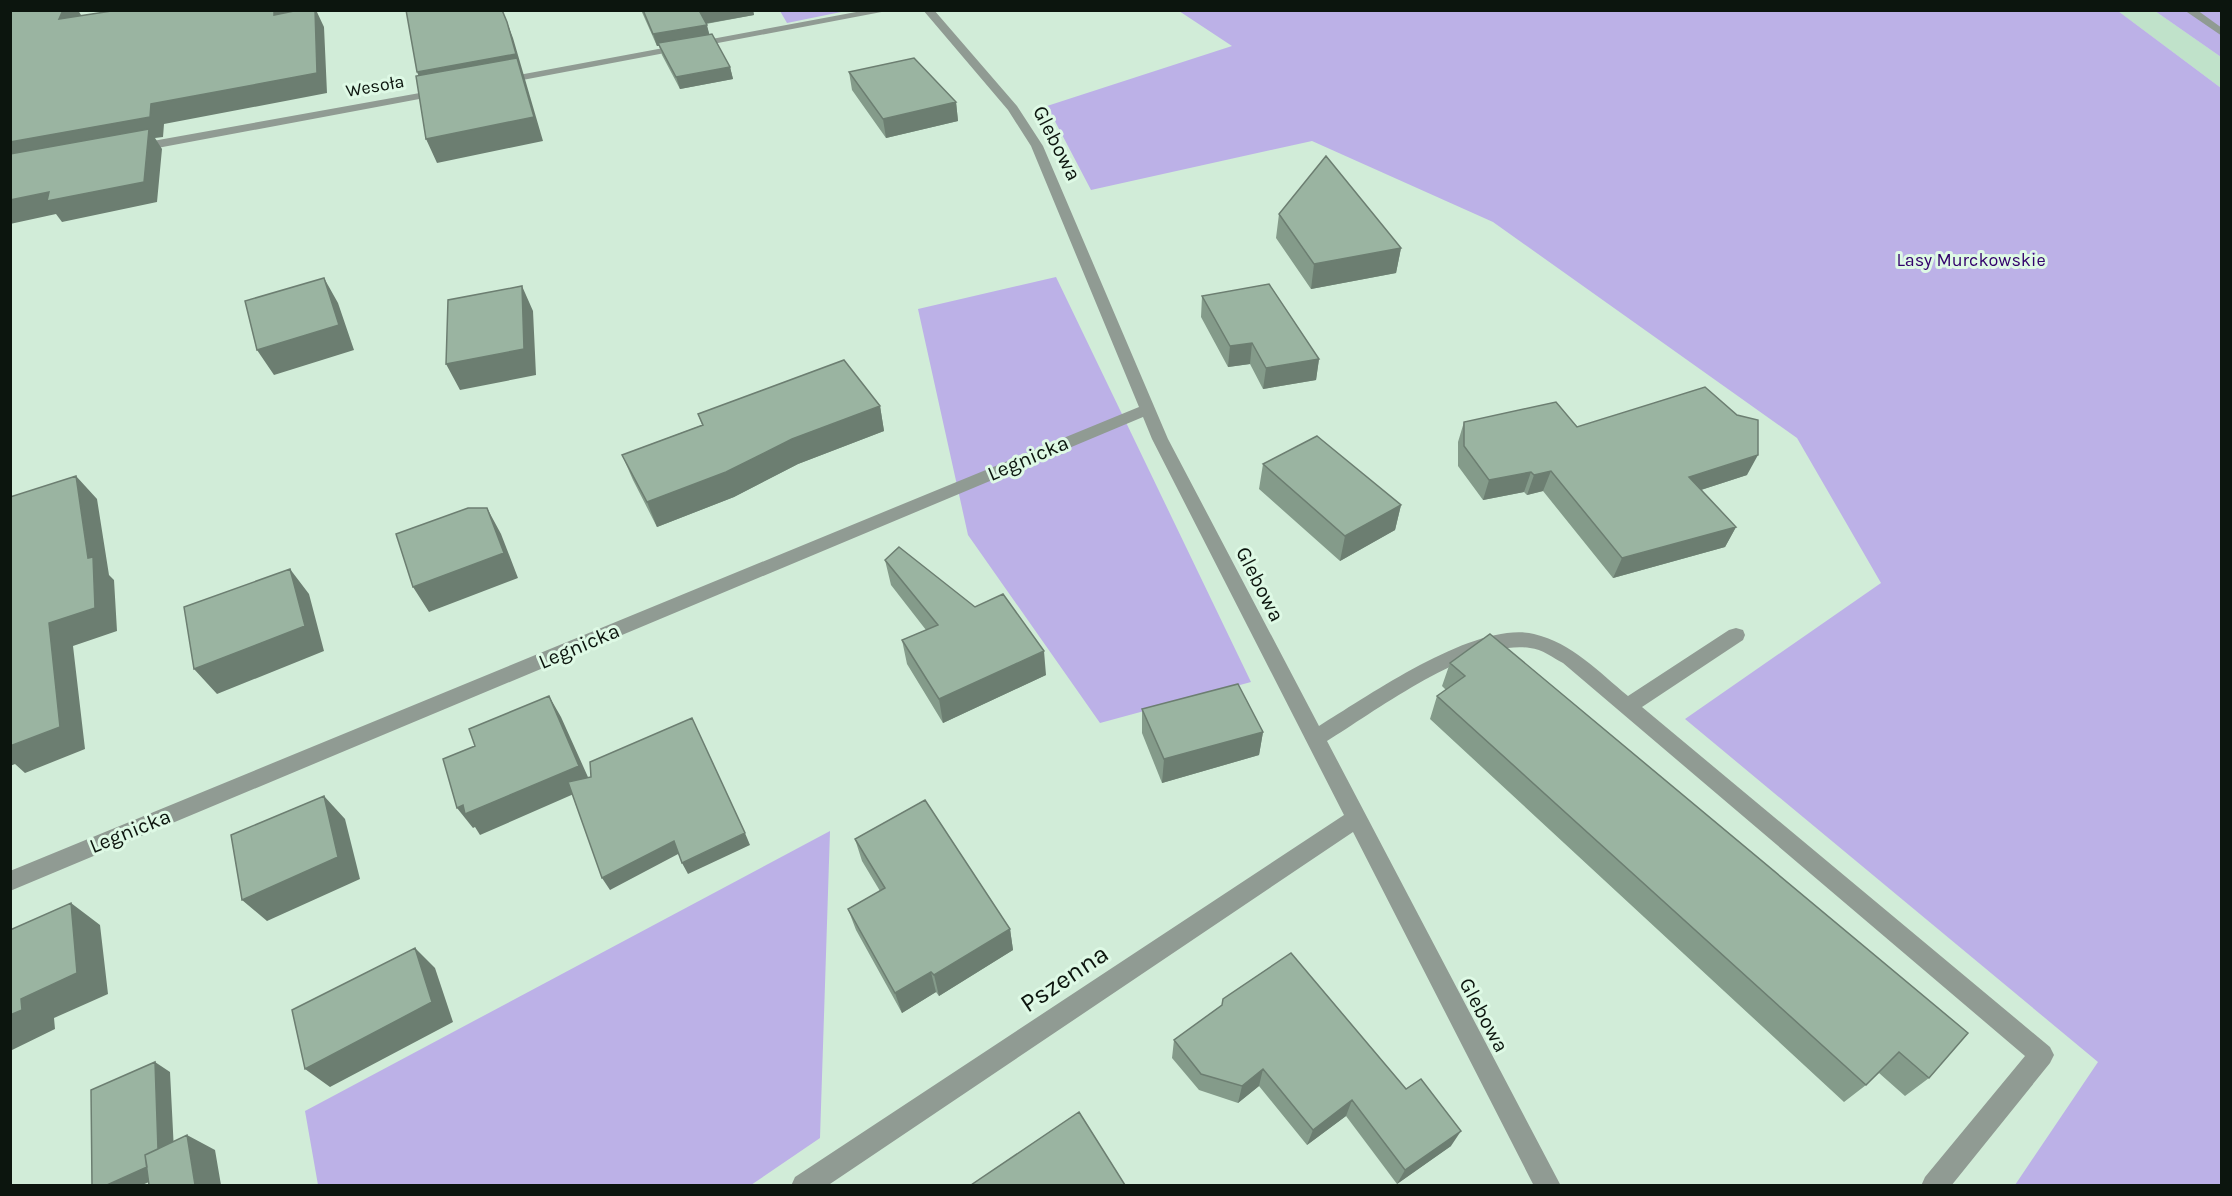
<svg xmlns="http://www.w3.org/2000/svg" width="2232" height="1196" font-family="Karla,sans-serif">
<style>
.built{fill:#c0e2ca}
.green{fill:#bcb1e7}
.lines{fill:none;stroke-linecap:round;stroke-linejoin:round}
.minor{fill:#909b93;fill-rule:evenodd}
.wall{fill:#849b8a}
.shaded-wall{fill:#6c7e71}
.building{fill:#9ab4a1;stroke:#6c7e71;stroke-width:1.5}
.labels{text-anchor:middle;stroke-width:6;stroke-linejoin:round;paint-order:stroke}
.far-street-label{font-size:18px;fill:#0c150e;stroke:#def9e5}
.far-park-label{font-size:18px;fill:#32016b;stroke:#def9e5}
.street-label{font-size:21px;fill:#0c150e;stroke:#def9e5}
.near-street-label{font-size:26px;fill:#0c150e;stroke:#def9e5}
</style>
<rect width="100%" height="100%" fill="#d1ecd8"/>
<!-- built -->
<path class="built" d="M 2118,11 L 2155,11 L 2221,57 L 2221,88 Z"/>
<!-- green -->
<path class="green" d="M 780,11 L 846,11 L 787,23 Z
M 1179,11 L 2118,11 L 2221,88 L 2221,1185 L 2015,1185 L 2098,1062 L 1685,719 L 1881,583 L 1797,438 L 1493,222 L 1312,141 L 1091,190 L 1047,106 L 1232,46 Z
M 2155,11 L 2221,11 L 2221,57 Z
M 1056,277 L 1251,682 L 1100,723 L 968,535 L 918,309 Z
M 830,831 L 820,1138 L 751,1185 L 318,1185 L 305,1111 Z"/>
<g class="lines">
<!-- minor -->
<path class="minor" d="M 867,10 L 892,10 L 502,84 L 496,81 L 502,78 Z
M 923,10 L 934,10 L 1017,106 L 1043,146 L 1168,439 L 1319,726 C 1368,696 1476,620 1534,634 C 1572,643 1599,672 1628,696 L 1729,630 L 1736,628 L 1743,630 L 1745,635 L 1743,640 L 1642,707 L 2050,1047 L 2054,1055 L 2050,1063 L 1951,1186 L 1921,1186 L 1925,1177 L 2025,1056 L 1563,663 C 1553,658 1542,649 1530,648 C 1471,639 1376,711 1327,741 L 1561,1186 L 1534,1186 L 1353,832 L 827,1186 L 791,1186 L 795,1177 L 1344,815 L 1152,439 L 1143,417 L 10,891 L 10,871 L 1139,407 L 1031,146 L 1008,110 Z
M 2184,10 L 2197,10 L 2222,28 L 2222,36 Z
M 442,89 L 448,92 L 446,94 L 136,152 L 130,148 L 136,144 Z"/>
</g>
<!-- wall -->
<path class="wall" d="M 641,10 L 753,10 L 754,15 L 706,24 L 709,34 L 730,67 L 733,79 L 680,89 L 662,55 L 659,46 L 657,46 Z
M 849,72 L 956,102 L 958,121 L 886,138 L 852,90 Z
M 1279,214 L 1401,248 L 1396,273 L 1311,289 L 1276,238 Z
M 1202,296 L 1319,359 L 1316,380 L 1263,389 L 1250,364 L 1228,367 L 1201,317 Z
M 880,406 L 884,431 L 798,464 L 734,497 L 657,527 L 633,480 L 622,455 L 702,425 L 698,414 Z
M 1464,422 L 1577,427 L 1747,475 L 1701,490 L 1736,527 L 1725,547 L 1613,578 L 1543,491 L 1527,495 L 1524,492 L 1483,500 L 1458,466 L 1458,442 Z
M 1263,464 L 1401,505 L 1395,530 L 1340,561 L 1259,489 Z
M 885,560 L 975,607 L 1046,675 L 943,723 L 907,664 L 902,640 L 926,630 L 891,585 Z
M 1450,663 L 1929,1078 L 1905,1096 L 1879,1073 L 1866,1085 L 1844,1102 L 1430,719 L 1437,696 L 1446,690 L 1442,686 Z
M 1142,709 L 1263,732 L 1259,755 L 1162,783 L 1142,733 Z
M 855,839 L 1010,929 L 1013,950 L 939,996 L 936,992 L 902,1013 L 856,930 L 848,909 L 880,891 L 862,861 Z
M 1222,1005 L 1451,1146 L 1397,1184 L 1346,1116 L 1307,1145 L 1259,1086 L 1238,1103 L 1199,1090 L 1172,1058 L 1174,1040 Z"/>
<!-- shaded-wall -->
<path class="shaded-wall" d="M 63,10 L 78,10 L 81,15 L 72,38 L 59,19 Z
M 274,10 L 285,10 L 284,34 L 274,15 Z
M 315,10 L 316,10 L 324,27 L 327,93 L 164,124 L 163,137 L 155,138 L 162,149 L 157,202 L 62,222 L 56,214 L 10,224 L 10,200 L 49,192 L 144,182 L 10,165 L 10,142 L 151,104 Z
M 711,10 L 753,10 L 754,15 L 703,24 L 700,12 Z
M 507,22 L 513,38 L 543,141 L 437,163 L 426,139 L 424,89 L 417,72 Z
M 707,25 L 710,37 L 658,43 L 659,46 L 657,46 L 653,34 Z
M 730,67 L 733,79 L 680,89 L 676,77 Z
M 956,102 L 958,121 L 886,138 L 883,119 Z
M 1401,248 L 1396,273 L 1311,289 L 1314,264 Z
M 324,278 L 338,303 L 354,350 L 274,375 L 257,350 Z
M 522,286 L 533,311 L 536,375 L 460,390 L 446,364 Z
M 1252,343 L 1250,364 L 1228,367 L 1230,346 Z
M 1319,359 L 1316,380 L 1263,389 L 1266,368 Z
M 880,406 L 884,431 L 798,464 L 734,497 L 657,527 L 647,502 L 792,439 Z
M 1758,455 L 1747,475 L 1679,497 L 1689,477 Z
M 1551,471 L 1543,491 L 1527,495 L 1534,475 Z
M 1531,472 L 1524,492 L 1483,500 L 1489,480 Z
M 76,476 L 97,499 L 109,575 L 114,580 L 117,631 L 73,646 L 85,749 L 25,773 L 15,764 L 10,766 L 10,746 L 49,623 L 88,558 Z
M 1401,505 L 1395,530 L 1340,561 L 1345,536 Z
M 487,508 L 501,534 L 518,578 L 429,612 L 413,587 Z
M 1736,527 L 1725,547 L 1613,578 L 1622,558 Z
M 290,569 L 309,594 L 324,651 L 217,694 L 194,669 Z
M 1044,651 L 1046,675 L 943,723 L 939,699 Z
M 549,696 L 561,717 L 592,786 L 480,835 L 475,827 L 473,828 L 457,808 Z
M 1263,732 L 1259,755 L 1162,783 L 1164,759 Z
M 324,796 L 345,819 L 360,879 L 267,921 L 242,900 Z
M 745,833 L 750,845 L 688,874 L 682,863 Z
M 674,841 L 680,853 L 610,890 L 602,878 Z
M 71,903 L 100,925 L 108,994 L 54,1018 L 55,1029 L 10,1051 L 10,1015 L 21,999 Z
M 1010,929 L 1013,950 L 939,996 L 934,975 Z
M 415,948 L 435,968 L 453,1022 L 330,1087 L 305,1069 Z
M 931,972 L 936,992 L 902,1013 L 895,993 Z
M 155,1062 L 170,1072 L 175,1171 L 142,1185 L 107,1185 Z
M 1263,1069 L 1259,1086 L 1238,1103 L 1242,1086 Z
M 1352,1100 L 1346,1116 L 1307,1145 L 1313,1130 Z
M 1461,1131 L 1451,1146 L 1397,1184 L 1405,1170 Z
M 187,1135 L 215,1150 L 221,1185 L 195,1185 Z"/>
<!-- building -->
<path class="building" d="M 12,10 L 63,10 L 59,19 L 118,10 L 274,10 L 274,15 L 299,10 L 315,10 L 317,73 L 151,104 L 150,117 L 10,142 L 10,14 Z
M 406,10 L 502,10 L 507,22 L 516,54 L 417,72 Z
M 643,10 L 711,10 L 700,12 L 707,25 L 653,34 Z
M 712,34 L 730,67 L 676,77 L 658,43 Z
M 517,58 L 534,117 L 426,139 L 416,76 Z
M 914,58 L 956,102 L 883,119 L 849,72 Z
M 149,129 L 144,182 L 47,201 L 49,192 L 10,200 L 10,154 Z
M 1326,156 L 1401,248 L 1314,264 L 1279,214 Z
M 324,278 L 339,325 L 257,350 L 245,301 Z
M 1269,284 L 1319,359 L 1266,368 L 1252,343 L 1230,346 L 1202,296 Z
M 522,286 L 524,349 L 446,364 L 448,300 Z
M 844,360 L 880,406 L 792,439 L 726,472 L 647,502 L 622,455 L 703,425 L 698,414 Z
M 1705,387 L 1737,415 L 1758,420 L 1758,455 L 1689,477 L 1736,527 L 1622,558 L 1551,471 L 1534,475 L 1531,472 L 1489,480 L 1464,446 L 1464,422 L 1556,402 L 1577,427 Z
M 1317,436 L 1401,505 L 1345,536 L 1263,464 Z
M 76,476 L 88,558 L 93,557 L 95,608 L 49,623 L 60,727 L 10,746 L 10,497 Z
M 468,508 L 487,508 L 504,553 L 413,587 L 396,534 Z
M 899,547 L 975,607 L 1003,594 L 1044,651 L 939,699 L 902,640 L 938,625 L 885,560 Z
M 290,569 L 305,626 L 194,669 L 184,607 Z
M 1490,634 L 1968,1033 L 1929,1078 L 1899,1052 L 1866,1085 L 1437,696 L 1465,676 L 1450,663 Z
M 1238,684 L 1263,732 L 1164,759 L 1142,709 Z
M 549,696 L 579,766 L 465,814 L 463,805 L 457,808 L 443,759 L 475,746 L 469,729 Z
M 692,718 L 745,833 L 682,863 L 674,841 L 602,878 L 568,782 L 591,777 L 590,762 Z
M 324,796 L 338,857 L 242,900 L 231,835 Z
M 925,800 L 1010,929 L 934,975 L 931,972 L 895,993 L 848,909 L 885,888 L 855,839 Z
M 71,903 L 77,973 L 21,999 L 22,1010 L 10,1015 L 10,930 Z
M 415,948 L 432,1002 L 305,1069 L 292,1010 Z
M 1291,953 L 1406,1089 L 1421,1079 L 1461,1131 L 1405,1170 L 1352,1100 L 1313,1130 L 1263,1069 L 1242,1086 L 1201,1074 L 1174,1040 L 1222,1005 L 1223,999 Z
M 155,1062 L 158,1149 L 145,1155 L 147,1167 L 107,1185 L 92,1185 L 91,1090 Z
M 1079,1112 L 1125,1185 L 971,1185 Z
M 187,1135 L 195,1185 L 149,1185 L 145,1155 Z"/>
<g class="labels">
<!-- far-street labels -->
<g class="far-street-label">
<text transform="translate(375 86) rotate(-10)" y="6">Wesoła</text>
</g>
<!-- far-park labels -->
<g class="far-park-label">
<text x="1971" y="266">Lasy Murckowskie</text>
</g>
<!-- street labels -->
<g class="street-label">
<text transform="translate(1057 143) rotate(63)" y="7">Glebowa</text>
<text transform="translate(1028 458) rotate(-23)" y="7">Legnicka</text>
<text transform="translate(1260 584) rotate(63)" y="7">Glebowa</text>
<text transform="translate(579 646) rotate(-23)" y="7">Legnicka</text>
<text transform="translate(130 831) rotate(-22)" y="7">Legnicka</text>
<text transform="translate(1484 1015) rotate(62)" y="7">Glebowa</text>
</g>
<!-- near-street labels -->
<g class="near-street-label">
<text transform="translate(1064 978) rotate(-34)" y="9">Pszenna</text>
</g>
</g>
<!-- border -->
<rect width="2232" height="1196" fill="none" stroke="#0c150e" stroke-width="24"/>
</svg>
